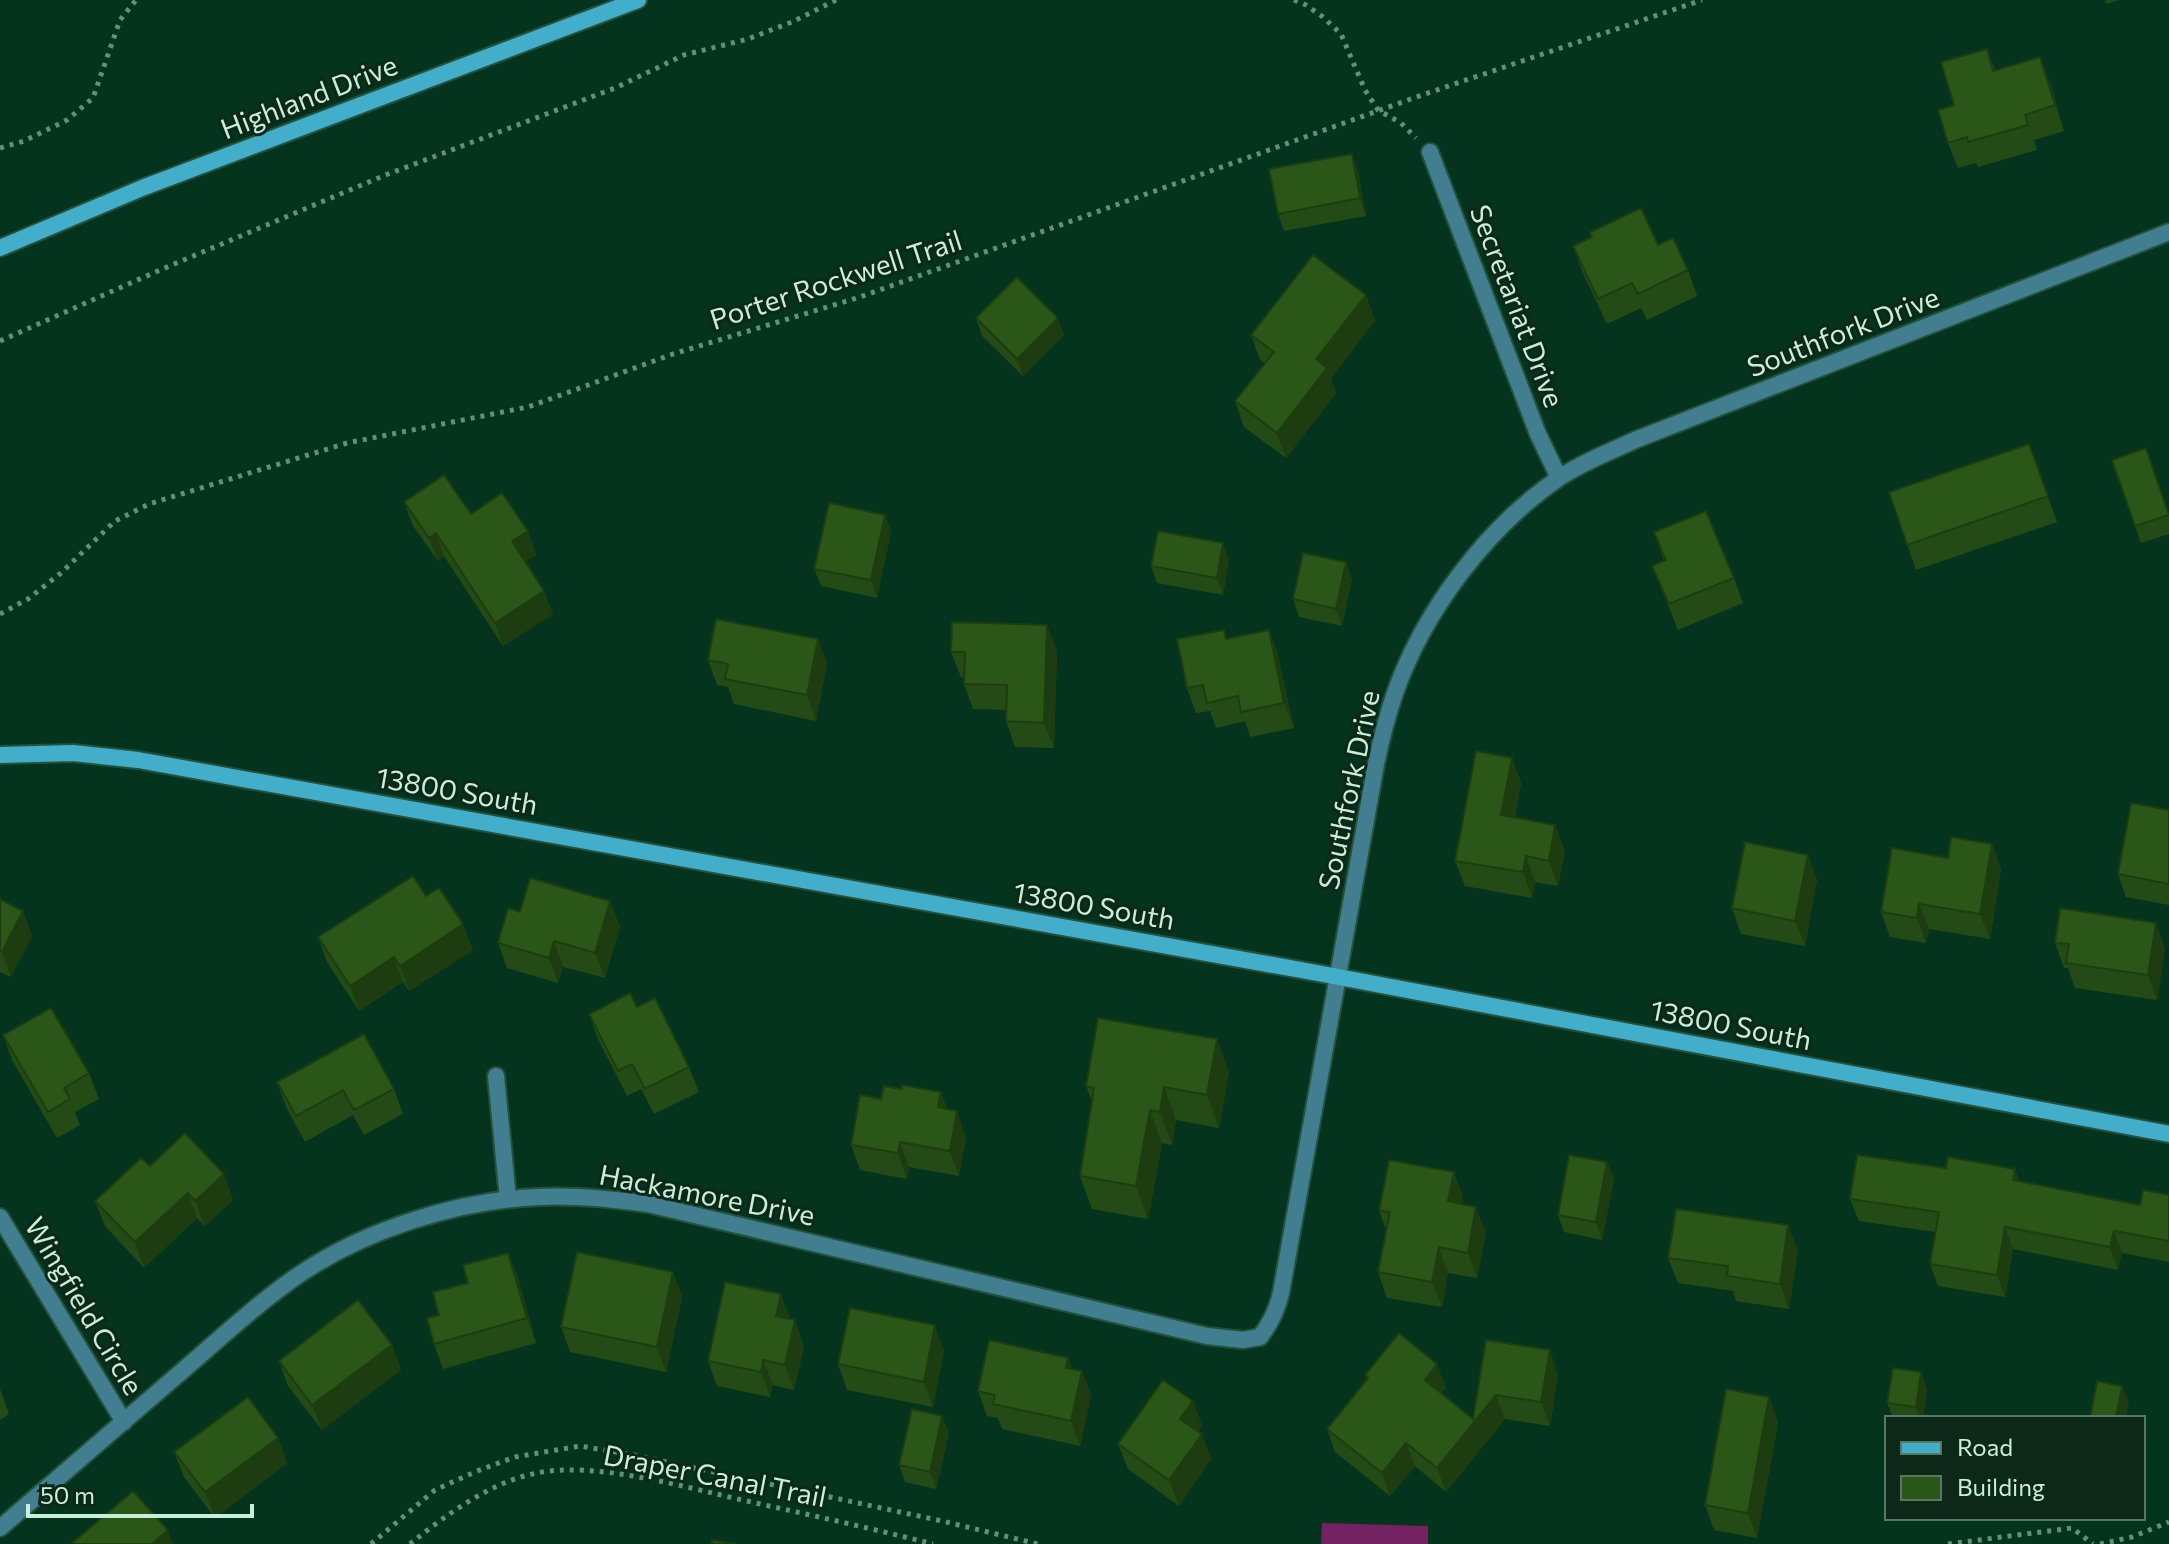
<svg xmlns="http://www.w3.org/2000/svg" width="2169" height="1544" font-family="Commissioner,sans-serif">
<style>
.green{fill:#742261}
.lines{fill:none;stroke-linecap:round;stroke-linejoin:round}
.minor-casing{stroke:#23523c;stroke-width:20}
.secondary-casing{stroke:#23523c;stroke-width:20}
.path{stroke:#649079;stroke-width:5;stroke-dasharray:4 6;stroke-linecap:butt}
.minor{stroke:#417f90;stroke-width:16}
.secondary{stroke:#42aeca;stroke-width:16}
.wall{fill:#244b15}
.shaded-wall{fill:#1d3d11}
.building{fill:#2a5718;stroke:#1d3d11;stroke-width:2}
.labels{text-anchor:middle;stroke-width:6;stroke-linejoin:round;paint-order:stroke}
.street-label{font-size:28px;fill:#c8f0d8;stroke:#0d2719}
</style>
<rect width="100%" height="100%" fill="#04341e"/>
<!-- green -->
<path class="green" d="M 1322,1523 L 1428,1526 L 1428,1544 L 1321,1544 Z"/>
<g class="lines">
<!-- minor casing -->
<g class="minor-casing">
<path id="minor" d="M 1430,152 L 1538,434 L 1559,478
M 496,1076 L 508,1199
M 0,1217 L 124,1422
M 0,1528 C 58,1478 116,1428 174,1378 C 215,1343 255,1305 300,1274 C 367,1229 459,1200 539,1197 C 576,1195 612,1199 648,1204 L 1207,1336 L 1243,1340 L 1260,1337 C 1271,1323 1277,1310 1281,1293 L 1376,764 C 1381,740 1387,716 1395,693 C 1424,611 1486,528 1559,478 C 1582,462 1610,452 1635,440 L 2169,232"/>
</g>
<!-- secondary casing -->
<g class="secondary-casing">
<path id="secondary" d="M 0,248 L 142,188 L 638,0
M 0,755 L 73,753 L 138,760 L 1312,972 L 2169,1134"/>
</g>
<!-- path -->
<path class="path" d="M 1294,0 L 1306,5 L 1323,17 L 1341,34 L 1365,90 L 1378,110 L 1401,123 L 1416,138
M 0,148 L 24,141 L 67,120 L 93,98 L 120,20 L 136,0
M 0,341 L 160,270 L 383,176 L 615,88 L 684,55 L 748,39 L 792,22 L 836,0
M 0,614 L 28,599 L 61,573 L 115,521 L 149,504 L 347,443 L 528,407 L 673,354 L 860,297 L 1422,95 L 1702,0
M 371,1544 L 435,1490 L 477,1471 L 515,1457 L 580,1446 L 634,1455 L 942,1521 L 1038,1544
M 410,1544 C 446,1515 490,1482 537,1473 C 593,1461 685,1487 742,1500 C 806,1514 870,1528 933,1544
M 1948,1544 L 2072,1528 L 2093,1544
M 2100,1544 L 2132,1537 L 2169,1522"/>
<!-- minor -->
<use href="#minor" class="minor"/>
<!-- secondary -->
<use href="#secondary" class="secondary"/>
</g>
<!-- wall -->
<path class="wall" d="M 2105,0 L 2119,0 L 2107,4 Z
M 1987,49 L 1995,70 L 2040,57 L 2050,82 L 2064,131 L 2034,140 L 2037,150 L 1978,167 L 1976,163 L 1958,168 L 1948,143 L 1954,105 Z
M 1358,171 L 1366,216 L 1284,231 L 1278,214 Z
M 1658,245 L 1688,270 L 1697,296 L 1647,320 L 1641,308 L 1607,324 L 1582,271 L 1573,246 Z
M 1366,295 L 1375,321 L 1331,378 L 1336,393 L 1286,458 L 1244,427 L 1235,401 L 1265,363 L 1260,360 L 1251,335 Z
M 976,318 L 1064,335 L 1023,376 L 982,336 Z
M 2029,444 L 2057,522 L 1916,570 L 1889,492 Z
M 2112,460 L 2169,514 L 2169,534 L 2141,543 Z
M 404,502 L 471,514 L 528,531 L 536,555 L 525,561 L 544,591 L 553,614 L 503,646 L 444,556 L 438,561 L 413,526 Z
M 885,515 L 891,532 L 877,598 L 821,586 L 814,569 Z
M 1654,532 L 1734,578 L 1743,603 L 1678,630 L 1652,566 L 1664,561 Z
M 1229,560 L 1223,595 L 1157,583 L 1151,566 Z
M 1352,579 L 1342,626 L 1299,617 L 1293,599 Z
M 1224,630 L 1227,639 L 1269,630 L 1278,656 L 1294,728 L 1250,737 L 1245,721 L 1216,728 L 1210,711 L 1196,713 L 1187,688 Z
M 818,639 L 827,664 L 816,721 L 734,704 L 728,687 L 717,685 L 708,660 Z
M 1057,650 L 1054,748 L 1015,747 L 1006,721 L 1006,710 L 973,709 L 964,684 L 964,678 L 961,677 L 951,652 Z
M 1512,758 L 1521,783 L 1515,817 L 1565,850 L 1558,886 L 1535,882 L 1532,898 L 1465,886 L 1455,861 Z
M 2169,810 L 2169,905 L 2126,897 L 2118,874 Z
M 1992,844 L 2001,869 L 1990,939 L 1929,929 L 1926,943 L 1890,937 L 1881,912 L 1948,858 Z
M 1817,880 L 1805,946 L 1741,934 L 1732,908 Z
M 426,896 L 473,950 L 409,991 L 403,982 L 359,1011 L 327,962 L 318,937 Z
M 0,899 L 23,911 L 32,936 L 11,977 L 0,972 Z
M 520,912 L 620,926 L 605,978 L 563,967 L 558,983 L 507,968 L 498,943 Z
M 2055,943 L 2165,948 L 2157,1000 L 2075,988 L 2068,968 L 2064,968 Z
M 589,1014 L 689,1067 L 699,1092 L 654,1114 L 641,1089 L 627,1096 L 598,1039 Z
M 3,1035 L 89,1073 L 99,1099 L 75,1112 L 80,1125 L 57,1138 L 12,1060 Z
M 1229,1072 L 1219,1128 L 1176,1120 L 1172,1145 L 1162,1143 L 1148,1219 L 1092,1209 L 1080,1176 L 1092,1101 L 1086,1086 Z
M 277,1082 L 394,1089 L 403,1114 L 364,1135 L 353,1115 L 305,1142 L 286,1107 Z
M 902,1089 L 941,1092 L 947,1109 L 966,1137 L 959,1176 L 909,1167 L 907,1179 L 860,1170 L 851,1145 L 881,1099 Z
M 1607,1162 L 1614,1180 L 1602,1240 L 1564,1232 L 1558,1215 Z
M 150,1166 L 224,1174 L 233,1200 L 205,1226 L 197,1218 L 144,1268 L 105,1226 L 95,1201 Z
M 1454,1172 L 1463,1197 L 1462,1204 L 1486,1232 L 1477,1278 L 1448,1273 L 1442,1307 L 1387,1298 L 1378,1272 L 1386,1229 L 1379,1211 Z
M 2019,1182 L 2140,1205 L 2169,1195 L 2169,1262 L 2122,1253 L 2118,1270 L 2013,1249 L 2005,1297 L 1938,1286 L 1930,1264 L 1935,1232 L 1859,1221 L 1850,1199 Z
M 1798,1250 L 1789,1309 L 1736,1301 L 1733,1291 L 1678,1283 L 1668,1258 Z
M 508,1253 L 518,1278 L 536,1343 L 443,1369 L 434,1344 L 439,1315 L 468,1283 Z
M 673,1272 L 682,1297 L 666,1372 L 570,1352 L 561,1327 Z
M 781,1294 L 790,1319 L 804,1346 L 794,1390 L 773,1385 L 770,1397 L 717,1386 L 708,1361 Z
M 1486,1340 L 1558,1374 L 1550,1426 L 1505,1419 L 1446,1492 L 1415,1466 L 1390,1496 L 1335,1452 L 1327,1429 L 1367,1380 L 1365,1375 L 1446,1388 L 1441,1393 L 1473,1419 Z
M 392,1345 L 401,1370 L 322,1430 L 288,1386 L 279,1361 Z
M 944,1351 L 933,1407 L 847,1390 L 838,1364 Z
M 1068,1358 L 1072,1369 L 1082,1371 L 1091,1396 L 1080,1446 L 1002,1429 L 998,1418 L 987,1416 L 978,1391 Z
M 0,1389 L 9,1414 L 0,1420 Z
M 1927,1389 L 1923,1418 L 1893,1418 L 1887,1403 Z
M 1769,1397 L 1778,1423 L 1757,1538 L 1714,1530 L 1705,1505 Z
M 1193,1401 L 1202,1426 L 1198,1432 L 1211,1459 L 1179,1506 L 1128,1469 L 1118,1444 Z
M 949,1433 L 936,1489 L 905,1482 L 899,1465 Z
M 278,1438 L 287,1463 L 215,1518 L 184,1477 L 174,1452 Z"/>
<!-- shaded-wall -->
<path class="shaded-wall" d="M 2040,57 L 2050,82 L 2064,131 L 2055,105 Z
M 1352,154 L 1358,171 L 1366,216 L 1360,198 Z
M 1366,295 L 1375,321 L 1331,378 L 1336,393 L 1286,458 L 1277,433 L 1316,359 Z
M 1058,318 L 1064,335 L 1023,376 L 1017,359 Z
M 885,515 L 891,532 L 877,598 L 871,580 Z
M 528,531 L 536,555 L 521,564 L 512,541 Z
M 436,533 L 444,556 L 438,561 L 429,538 Z
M 1223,543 L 1229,560 L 1223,595 L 1217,578 Z
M 1346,562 L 1352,579 L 1342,626 L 1336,609 Z
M 544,591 L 553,614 L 503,646 L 495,623 Z
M 1047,625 L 1057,650 L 1054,748 L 1044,723 Z
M 1269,630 L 1278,656 L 1294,728 L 1284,703 Z
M 818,639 L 827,664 L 816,721 L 807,695 Z
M 1512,758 L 1521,783 L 1510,840 L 1501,815 Z
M 1555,825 L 1565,850 L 1558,886 L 1549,861 Z
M 1992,844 L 2001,869 L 1990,939 L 1980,914 Z
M 1808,855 L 1817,880 L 1805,946 L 1795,921 Z
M 1526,856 L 1535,882 L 1532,898 L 1523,872 Z
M 610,901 L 620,926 L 605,978 L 595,953 Z
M 1919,904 L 1929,929 L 1926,943 L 1917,918 Z
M 23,911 L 32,936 L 11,977 L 2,952 Z
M 2156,923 L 2165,948 L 2157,1000 L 2148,975 Z
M 463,924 L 473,950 L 409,991 L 400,966 Z
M 554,941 L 563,967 L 558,983 L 549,958 Z
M 394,957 L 403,982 L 359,1011 L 350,986 Z
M 1217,1039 L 1229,1072 L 1219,1128 L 1207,1095 Z
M 1164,1087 L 1176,1120 L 1172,1145 L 1160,1112 Z
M 941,1092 L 950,1117 L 938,1107 Z
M 1150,1110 L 1162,1143 L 1148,1219 L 1136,1186 Z
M 957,1111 L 966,1137 L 959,1176 L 950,1151 Z
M 900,1142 L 909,1167 L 907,1179 L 898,1153 Z
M 1607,1162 L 1614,1180 L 1602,1240 L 1596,1222 Z
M 2015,1169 L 2023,1191 L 2013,1180 Z
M 1454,1172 L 1463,1197 L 1458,1227 L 1448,1201 Z
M 224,1174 L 233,1200 L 205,1226 L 195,1201 Z
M 188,1193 L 197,1218 L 144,1268 L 135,1242 Z
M 1476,1207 L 1486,1232 L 1477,1278 L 1468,1253 Z
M 1788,1225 L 1798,1250 L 1789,1309 L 1780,1284 Z
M 2005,1227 L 2013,1249 L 2005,1297 L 1997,1275 Z
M 2114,1231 L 2122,1253 L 2118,1270 L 2110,1247 Z
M 1439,1247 L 1448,1273 L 1442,1307 L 1432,1282 Z
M 508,1253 L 518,1278 L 536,1343 L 527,1318 Z
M 673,1272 L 682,1297 L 666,1372 L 657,1347 Z
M 781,1294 L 790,1320 L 776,1316 Z
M 795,1320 L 804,1346 L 794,1390 L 785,1365 Z
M 935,1325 L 944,1351 L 933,1407 L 924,1382 Z
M 392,1345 L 401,1370 L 322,1430 L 312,1405 Z
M 1550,1350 L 1558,1374 L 1550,1426 L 1541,1402 Z
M 1068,1358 L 1078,1383 L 1066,1368 Z
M 763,1360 L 773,1385 L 770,1397 L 761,1372 Z
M 1437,1364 L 1446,1388 L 1433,1403 L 1425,1380 Z
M 1082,1371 L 1091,1396 L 1080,1446 L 1071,1421 Z
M 1921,1372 L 1927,1389 L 1923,1418 L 1919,1418 L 1916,1407 Z
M 2122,1386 L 2129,1403 L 2125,1418 L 2116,1418 Z
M 1496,1395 L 1505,1419 L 1446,1492 L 1437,1468 Z
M 1769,1397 L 1778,1423 L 1757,1538 L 1748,1513 Z
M 1193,1401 L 1202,1426 L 1189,1444 L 1180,1419 Z
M 942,1416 L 949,1433 L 936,1489 L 930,1472 Z
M 1202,1434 L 1211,1459 L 1179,1506 L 1169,1480 Z
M 278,1438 L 287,1463 L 215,1518 L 205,1492 Z
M 1406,1443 L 1415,1466 L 1390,1496 L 1382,1473 Z
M 168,1530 L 173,1544 L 152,1544 Z"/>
<!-- building -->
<path class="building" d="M 1987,49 L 1993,71 L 2040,57 L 2055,105 L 2025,115 L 2028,125 L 1968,142 L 1967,137 L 1948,143 L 1938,110 L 1954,105 L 1941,62 Z
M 1352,154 L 1360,198 L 1278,214 L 1269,169 Z
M 1641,208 L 1658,245 L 1673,238 L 1688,270 L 1638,294 L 1632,283 L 1598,299 L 1573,246 L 1592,237 L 1590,232 Z
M 1313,255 L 1366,295 L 1316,359 L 1327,368 L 1277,433 L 1235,401 L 1274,352 L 1251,335 Z
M 1017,277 L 1058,318 L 1017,359 L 976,318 Z
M 2029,444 L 2048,496 L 1907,545 L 1889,492 Z
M 2146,448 L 2169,515 L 2135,526 L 2112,460 Z
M 444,475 L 471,514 L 502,493 L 528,531 L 512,541 L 544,591 L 495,623 L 436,533 L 429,538 L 404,502 Z
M 829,503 L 885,515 L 871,580 L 814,569 Z
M 1706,511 L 1734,578 L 1669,604 L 1652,566 L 1666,560 L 1654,532 Z
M 1158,531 L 1223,543 L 1217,578 L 1151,566 Z
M 1303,553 L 1346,562 L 1336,609 L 1293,599 Z
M 716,619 L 818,639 L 807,695 L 725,679 L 728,664 L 708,660 Z
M 952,622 L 1047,625 L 1044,723 L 1006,721 L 1007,685 L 964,684 L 965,652 L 951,652 Z
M 1224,630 L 1226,639 L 1269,630 L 1284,703 L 1241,712 L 1238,696 L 1207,703 L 1203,685 L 1187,688 L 1177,639 Z
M 1476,751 L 1512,758 L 1501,815 L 1555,825 L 1549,861 L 1526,856 L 1523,872 L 1455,861 Z
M 2131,803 L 2169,810 L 2169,884 L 2118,874 Z
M 1951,837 L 1992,844 L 1980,914 L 1919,904 L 1917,918 L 1881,912 L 1892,848 L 1948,858 Z
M 1745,842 L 1808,855 L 1795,921 L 1732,908 Z
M 413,876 L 426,896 L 439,888 L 463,924 L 400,966 L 394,957 L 350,986 L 318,937 Z
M 530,878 L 610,901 L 595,953 L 554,941 L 549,958 L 498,943 L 508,908 L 520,912 Z
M 0,899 L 23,911 L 2,952 L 0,951 Z
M 2060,908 L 2156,923 L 2148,975 L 2066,963 L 2069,944 L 2055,943 Z
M 630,993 L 637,1007 L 655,998 L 689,1067 L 645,1089 L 632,1064 L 618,1071 L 589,1014 Z
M 51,1008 L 89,1073 L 64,1088 L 70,1099 L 48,1112 L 3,1035 Z
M 1098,1018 L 1217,1039 L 1207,1095 L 1164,1087 L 1160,1112 L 1150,1110 L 1136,1186 L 1080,1176 L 1094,1088 L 1086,1086 Z
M 364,1034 L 394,1089 L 354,1110 L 343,1090 L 296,1116 L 277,1082 Z
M 902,1085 L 941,1092 L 938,1107 L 957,1111 L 950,1151 L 900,1142 L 898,1153 L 851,1145 L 860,1095 L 881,1099 L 884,1086 L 902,1089 Z
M 185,1133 L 224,1174 L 195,1201 L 188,1193 L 135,1242 L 95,1201 L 141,1158 L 150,1166 Z
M 1569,1155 L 1607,1162 L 1596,1222 L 1558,1215 Z
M 1857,1155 L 1946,1168 L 1948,1157 L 2015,1169 L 2013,1180 L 2140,1205 L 2143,1190 L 2169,1195 L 2169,1241 L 2114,1231 L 2110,1247 L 2005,1227 L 1997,1275 L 1930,1264 L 1939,1212 L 1850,1199 Z
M 1389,1160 L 1454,1172 L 1448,1201 L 1476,1207 L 1468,1253 L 1439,1247 L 1432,1282 L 1378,1272 L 1390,1212 L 1379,1211 Z
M 1676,1209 L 1788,1225 L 1780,1284 L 1727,1276 L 1728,1266 L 1668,1258 Z
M 577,1252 L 673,1272 L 657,1347 L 561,1327 Z
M 508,1253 L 527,1318 L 434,1344 L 427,1318 L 439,1315 L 433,1292 L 468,1283 L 463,1265 Z
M 725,1282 L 781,1294 L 776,1316 L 795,1320 L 785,1365 L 763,1360 L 761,1372 L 708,1361 Z
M 358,1300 L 392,1345 L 312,1405 L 279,1361 Z
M 850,1308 L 935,1325 L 924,1382 L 838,1364 Z
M 1399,1333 L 1437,1364 L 1425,1380 L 1473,1419 L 1486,1340 L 1550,1350 L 1541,1402 L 1496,1395 L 1437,1468 L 1406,1443 L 1382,1473 L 1327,1429 L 1368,1378 L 1365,1375 Z
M 989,1340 L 1068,1358 L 1066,1368 L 1082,1371 L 1071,1421 L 993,1404 L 995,1395 L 978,1391 Z
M 1893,1368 L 1921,1372 L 1916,1407 L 1887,1403 Z
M 1163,1380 L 1193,1401 L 1180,1419 L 1202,1434 L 1169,1480 L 1118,1444 Z
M 2097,1381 L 2122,1386 L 2116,1418 L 2090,1418 Z
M 1726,1389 L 1769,1397 L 1748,1513 L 1705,1505 Z
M 248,1397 L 278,1438 L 205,1492 L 174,1452 Z
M 912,1409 L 942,1416 L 930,1472 L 899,1465 Z
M 133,1491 L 168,1530 L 152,1544 L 71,1544 Z
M 712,1540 L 736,1544 L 712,1544 Z"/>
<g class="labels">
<!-- street labels -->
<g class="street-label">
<text transform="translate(309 97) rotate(-21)" y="10">Highland Drive</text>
<text transform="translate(836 280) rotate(-18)" y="10">Porter Rockwell Trail</text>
<text transform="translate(1517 306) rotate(69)" y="10">Secretariat Drive</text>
<text transform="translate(1843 332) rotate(-21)" y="10">Southfork Drive</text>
<text transform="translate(1349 790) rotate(-78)" y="10">Southfork Drive</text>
<text transform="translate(457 791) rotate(10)" y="10">13800 South</text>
<text transform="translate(1094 906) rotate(10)" y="10">13800 South</text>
<text transform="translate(1731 1025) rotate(11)" y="10">13800 South</text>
<text transform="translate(707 1195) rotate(11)" y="10">Hackamore Drive</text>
<text transform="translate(84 1306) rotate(59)" y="10">Wingfield Circle</text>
<text transform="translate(715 1476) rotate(11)" y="10">Draper Canal Trail</text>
</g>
</g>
<!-- legend -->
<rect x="1885" y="1416" width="260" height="104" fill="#0d2719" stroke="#587765" stroke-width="2"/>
<rect x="1901" y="1442" width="40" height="12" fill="#42aeca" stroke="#587765" stroke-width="2"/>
<text x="1957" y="1456" font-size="24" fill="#c8f0d8">Road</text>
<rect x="1901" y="1476" width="40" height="24" fill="#2a5718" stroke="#587765" stroke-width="2"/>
<text x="1957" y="1496" font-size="24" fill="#c8f0d8">Building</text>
<!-- scale -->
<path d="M28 1504v12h224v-12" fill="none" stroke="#c8f0d8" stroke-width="4"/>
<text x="40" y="1504" font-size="24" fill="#c8f0d8" stroke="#0d2719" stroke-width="6" paint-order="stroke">50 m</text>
</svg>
